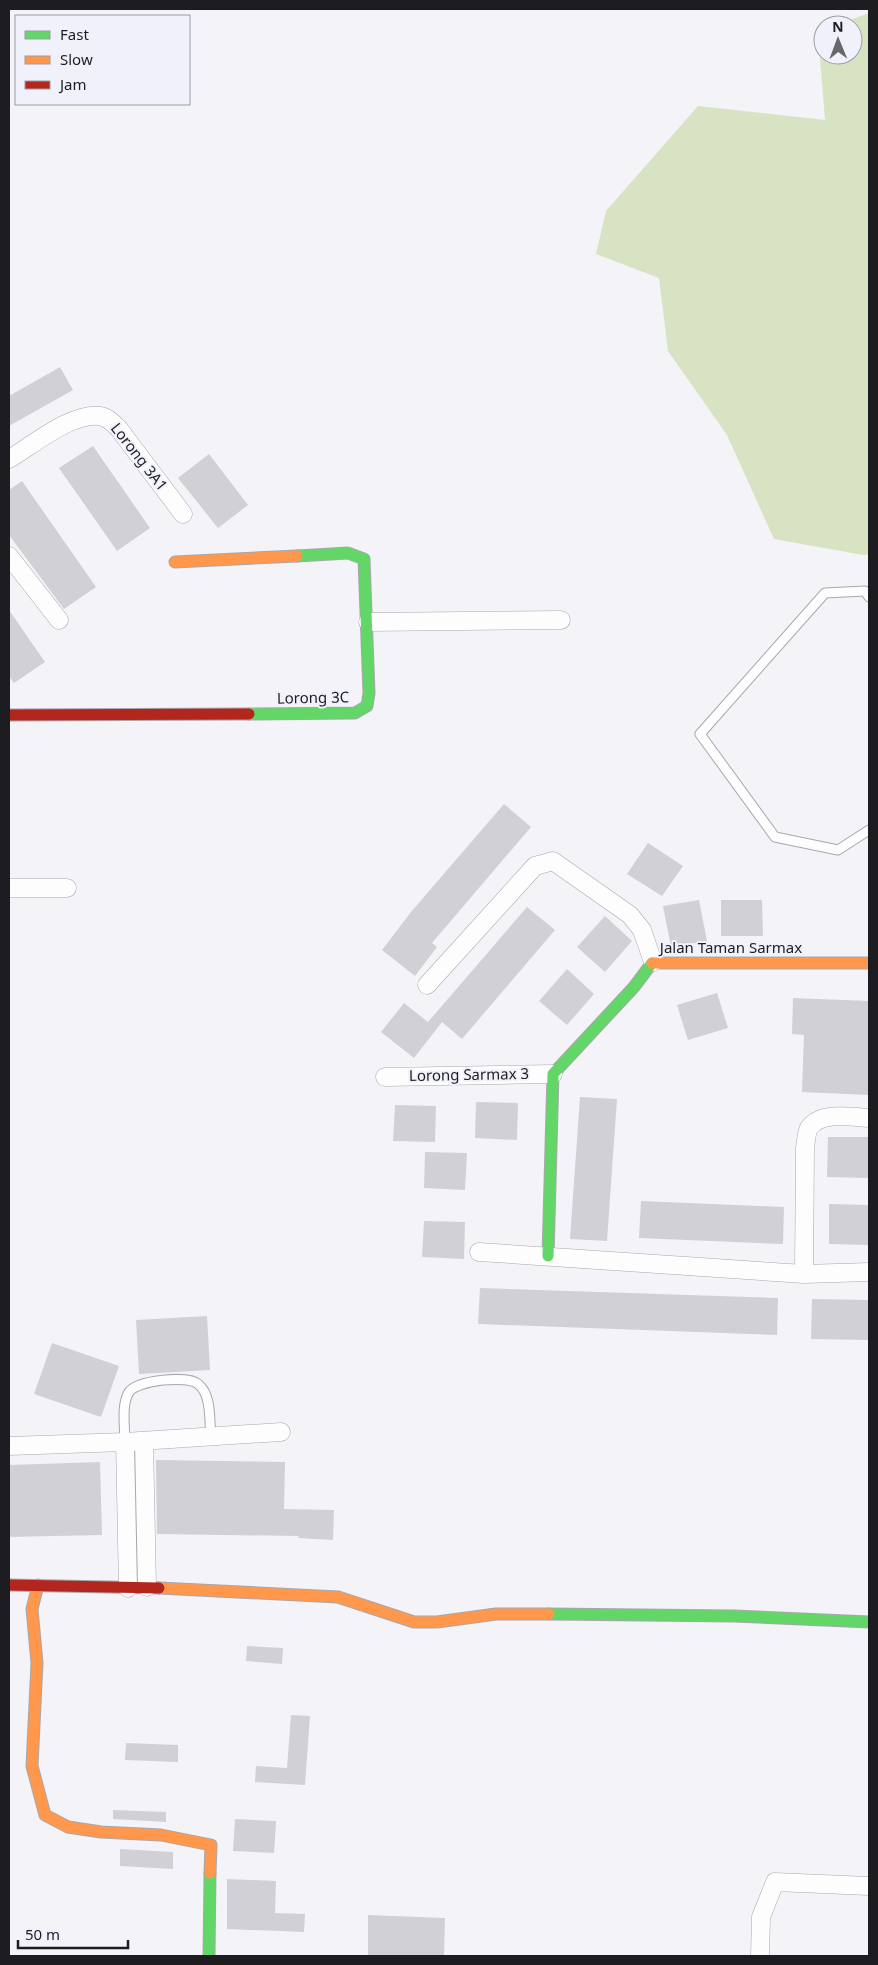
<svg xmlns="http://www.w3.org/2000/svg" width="878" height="1965" font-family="'Noto Sans',sans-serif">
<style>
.green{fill:#d8e3c3}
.building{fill:#d1d1d5}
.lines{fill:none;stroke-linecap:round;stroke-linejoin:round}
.lane-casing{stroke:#a8a8ac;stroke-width:11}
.street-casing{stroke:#a8a8ac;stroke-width:19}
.fast-casing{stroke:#a8a8ac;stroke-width:13}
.slow-casing{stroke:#a8a8ac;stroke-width:13}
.jam-casing{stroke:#a8a8ac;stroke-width:13}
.lane{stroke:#fdfdfe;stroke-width:9}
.street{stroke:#fdfdfe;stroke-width:18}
.fast{stroke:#63d668;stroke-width:11}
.slow{stroke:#ff974d;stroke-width:11}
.jam{stroke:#b3261e;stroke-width:11}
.labels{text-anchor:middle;stroke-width:4;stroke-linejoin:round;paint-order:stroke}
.street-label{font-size:15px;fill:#1d1d21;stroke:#f0f1fb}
</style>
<rect width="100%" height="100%" fill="#f3f3f8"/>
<!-- green -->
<path class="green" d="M 869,13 L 869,554 L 863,555 L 774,539 L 727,435 L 668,351 L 659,278 L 596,254 L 606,211 L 698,106 L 825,120 L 818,32 L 823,30 L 823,55 L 853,55 L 853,25 L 836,25 Z"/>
<!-- building -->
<path class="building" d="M 60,367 L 73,390 L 9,426 L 9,396 Z
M 93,446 L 150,528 L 117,551 L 59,468 Z
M 209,454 L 248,505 L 218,528 L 178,478 Z
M 22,481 L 96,587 L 64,609 L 9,535 L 9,490 Z
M 9,610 L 45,662 L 14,683 L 9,676 Z
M 504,804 L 531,827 L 432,943 L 437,947 L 415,976 L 382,950 L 411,912 Z
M 648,843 L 683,866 L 662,896 L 627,874 Z
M 699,900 L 707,941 L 671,947 L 663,906 Z
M 721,900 L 762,900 L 763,936 L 721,936 Z
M 527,907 L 555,930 L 462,1039 L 442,1022 L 414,1058 L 381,1032 L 404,1003 L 428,1022 Z
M 605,916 L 632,941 L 605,972 L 577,947 Z
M 567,969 L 594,994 L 567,1025 L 539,1001 Z
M 717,993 L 728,1028 L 688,1040 L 677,1005 Z
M 793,998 L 869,1001 L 869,1095 L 802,1092 L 804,1035 L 792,1034 Z
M 580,1097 L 617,1099 L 607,1241 L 570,1239 Z
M 476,1102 L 518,1103 L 517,1140 L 475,1138 Z
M 395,1105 L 436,1106 L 435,1142 L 393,1141 Z
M 828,1137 L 869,1137 L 869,1178 L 827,1177 Z
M 425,1152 L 467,1153 L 465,1190 L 424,1188 Z
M 641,1201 L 784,1207 L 783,1244 L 639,1238 Z
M 829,1204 L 869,1205 L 869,1245 L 829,1244 Z
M 424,1221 L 465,1222 L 464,1259 L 422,1257 Z
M 480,1288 L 778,1298 L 777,1335 L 478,1324 Z
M 812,1299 L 869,1300 L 869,1340 L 811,1339 Z
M 207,1316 L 210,1370 L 139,1374 L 136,1320 Z
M 52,1343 L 119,1366 L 101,1417 L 34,1394 Z
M 156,1460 L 285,1462 L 284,1509 L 334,1510 L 333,1540 L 298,1538 L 299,1536 L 157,1534 Z
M 100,1462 L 102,1535 L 9,1537 L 9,1465 Z
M 247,1646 L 283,1648 L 282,1664 L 246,1661 Z
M 291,1715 L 310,1716 L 305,1785 L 255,1782 L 256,1766 L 287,1768 Z
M 126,1743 L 178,1745 L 178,1762 L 125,1760 Z
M 113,1810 L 166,1812 L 166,1822 L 113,1819 Z
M 235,1819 L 276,1821 L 274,1853 L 233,1851 Z
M 120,1849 L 173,1852 L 173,1869 L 120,1866 Z
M 227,1879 L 276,1881 L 275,1913 L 305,1914 L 304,1932 L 227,1929 Z
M 368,1915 L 445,1918 L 444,1956 L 368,1956 Z"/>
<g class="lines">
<!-- lane casing -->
<g class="lane-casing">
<path id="lane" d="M 869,597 L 865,591 L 825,593 L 700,734 L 775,837 L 838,850 L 869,830
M 125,1442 C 125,1428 121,1405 129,1392 C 137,1380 188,1375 198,1384 C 212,1395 209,1420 211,1436"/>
</g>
<!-- street casing -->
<g class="street-casing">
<path id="street" d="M 9,459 C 33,445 72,412 100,416 C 108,417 114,424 119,429 L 183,514
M 9,556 L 59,620
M 368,622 L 561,620
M 9,888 L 67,888
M 427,985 L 535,866 L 553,861 L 630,915 L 642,930 L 653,962
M 385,1077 L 553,1074
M 479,1252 L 804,1274 L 869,1272
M 804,1274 L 805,1148 C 806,1142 806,1133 809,1128 C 821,1111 851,1117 869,1118
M 144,1441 L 147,1587
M 125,1442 L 128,1588
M 9,1446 L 125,1442 L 281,1432
M 760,1956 L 761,1917 L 775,1882 L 869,1886"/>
</g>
<!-- fast casing -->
<g class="fast-casing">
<path id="fast" d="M 249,714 L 355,713 L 367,706 L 369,693 L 364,559 L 348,553 L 297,556
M 548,1256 L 553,1074 L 634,987 L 652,963
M 549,1614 L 734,1616 L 869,1622
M 209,1956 L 210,1873"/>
</g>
<!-- slow casing -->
<g class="slow-casing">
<path id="slow" d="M 175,562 L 297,556
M 652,963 L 869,963
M 38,1585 L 32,1609 L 37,1663 L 32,1766 L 45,1815 L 68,1827 L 101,1832 L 161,1835 L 211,1845 L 210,1873
M 159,1588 L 338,1597 L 414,1622 L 437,1622 L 496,1614 L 549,1614"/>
</g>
<!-- jam casing -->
<g class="jam-casing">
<path id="jam" d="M 9,715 L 249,714
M 9,1585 L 159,1588"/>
</g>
<!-- lane -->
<use href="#lane" class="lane"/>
<!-- street -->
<use href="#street" class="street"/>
<!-- fast -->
<use href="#fast" class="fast"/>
<!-- slow -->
<use href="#slow" class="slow"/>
<!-- jam -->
<use href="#jam" class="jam"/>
</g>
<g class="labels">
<!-- street labels -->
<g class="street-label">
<text transform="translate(139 457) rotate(52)" y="5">Lorong 3A1</text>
<text transform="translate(313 698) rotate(-1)" y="5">Lorong 3C</text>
<text x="731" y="953">Jalan Taman Sarmax</text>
<text transform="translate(469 1075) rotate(-1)" y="5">Lorong Sarmax 3</text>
</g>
</g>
<!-- border -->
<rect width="878" height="1965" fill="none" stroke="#1d1d21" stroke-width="20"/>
<!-- legend -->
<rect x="15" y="15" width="175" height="90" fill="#f0f1fb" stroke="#9c9ca4"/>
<rect x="25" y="31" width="25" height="8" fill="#63d668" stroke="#9c9ca4"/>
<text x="60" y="40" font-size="15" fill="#1d1d21">Fast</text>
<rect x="25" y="56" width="25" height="8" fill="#ff974d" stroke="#9c9ca4"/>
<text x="60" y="65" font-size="15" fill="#1d1d21">Slow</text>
<rect x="25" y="81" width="25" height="8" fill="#b3261e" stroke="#9c9ca4"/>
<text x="60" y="90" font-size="15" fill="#1d1d21">Jam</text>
<!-- north arrow -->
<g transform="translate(838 40) rotate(359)"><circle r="24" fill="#f0f1fb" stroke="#9c9ca4"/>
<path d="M0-4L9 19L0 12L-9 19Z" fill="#68686c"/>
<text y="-8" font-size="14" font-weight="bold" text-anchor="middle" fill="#1d1d21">N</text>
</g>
<!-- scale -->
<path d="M18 1940v8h110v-8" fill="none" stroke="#1d1d21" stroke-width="2.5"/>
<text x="25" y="1940" font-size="15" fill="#1d1d21" stroke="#f0f1fb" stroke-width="4" paint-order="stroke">50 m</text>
</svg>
